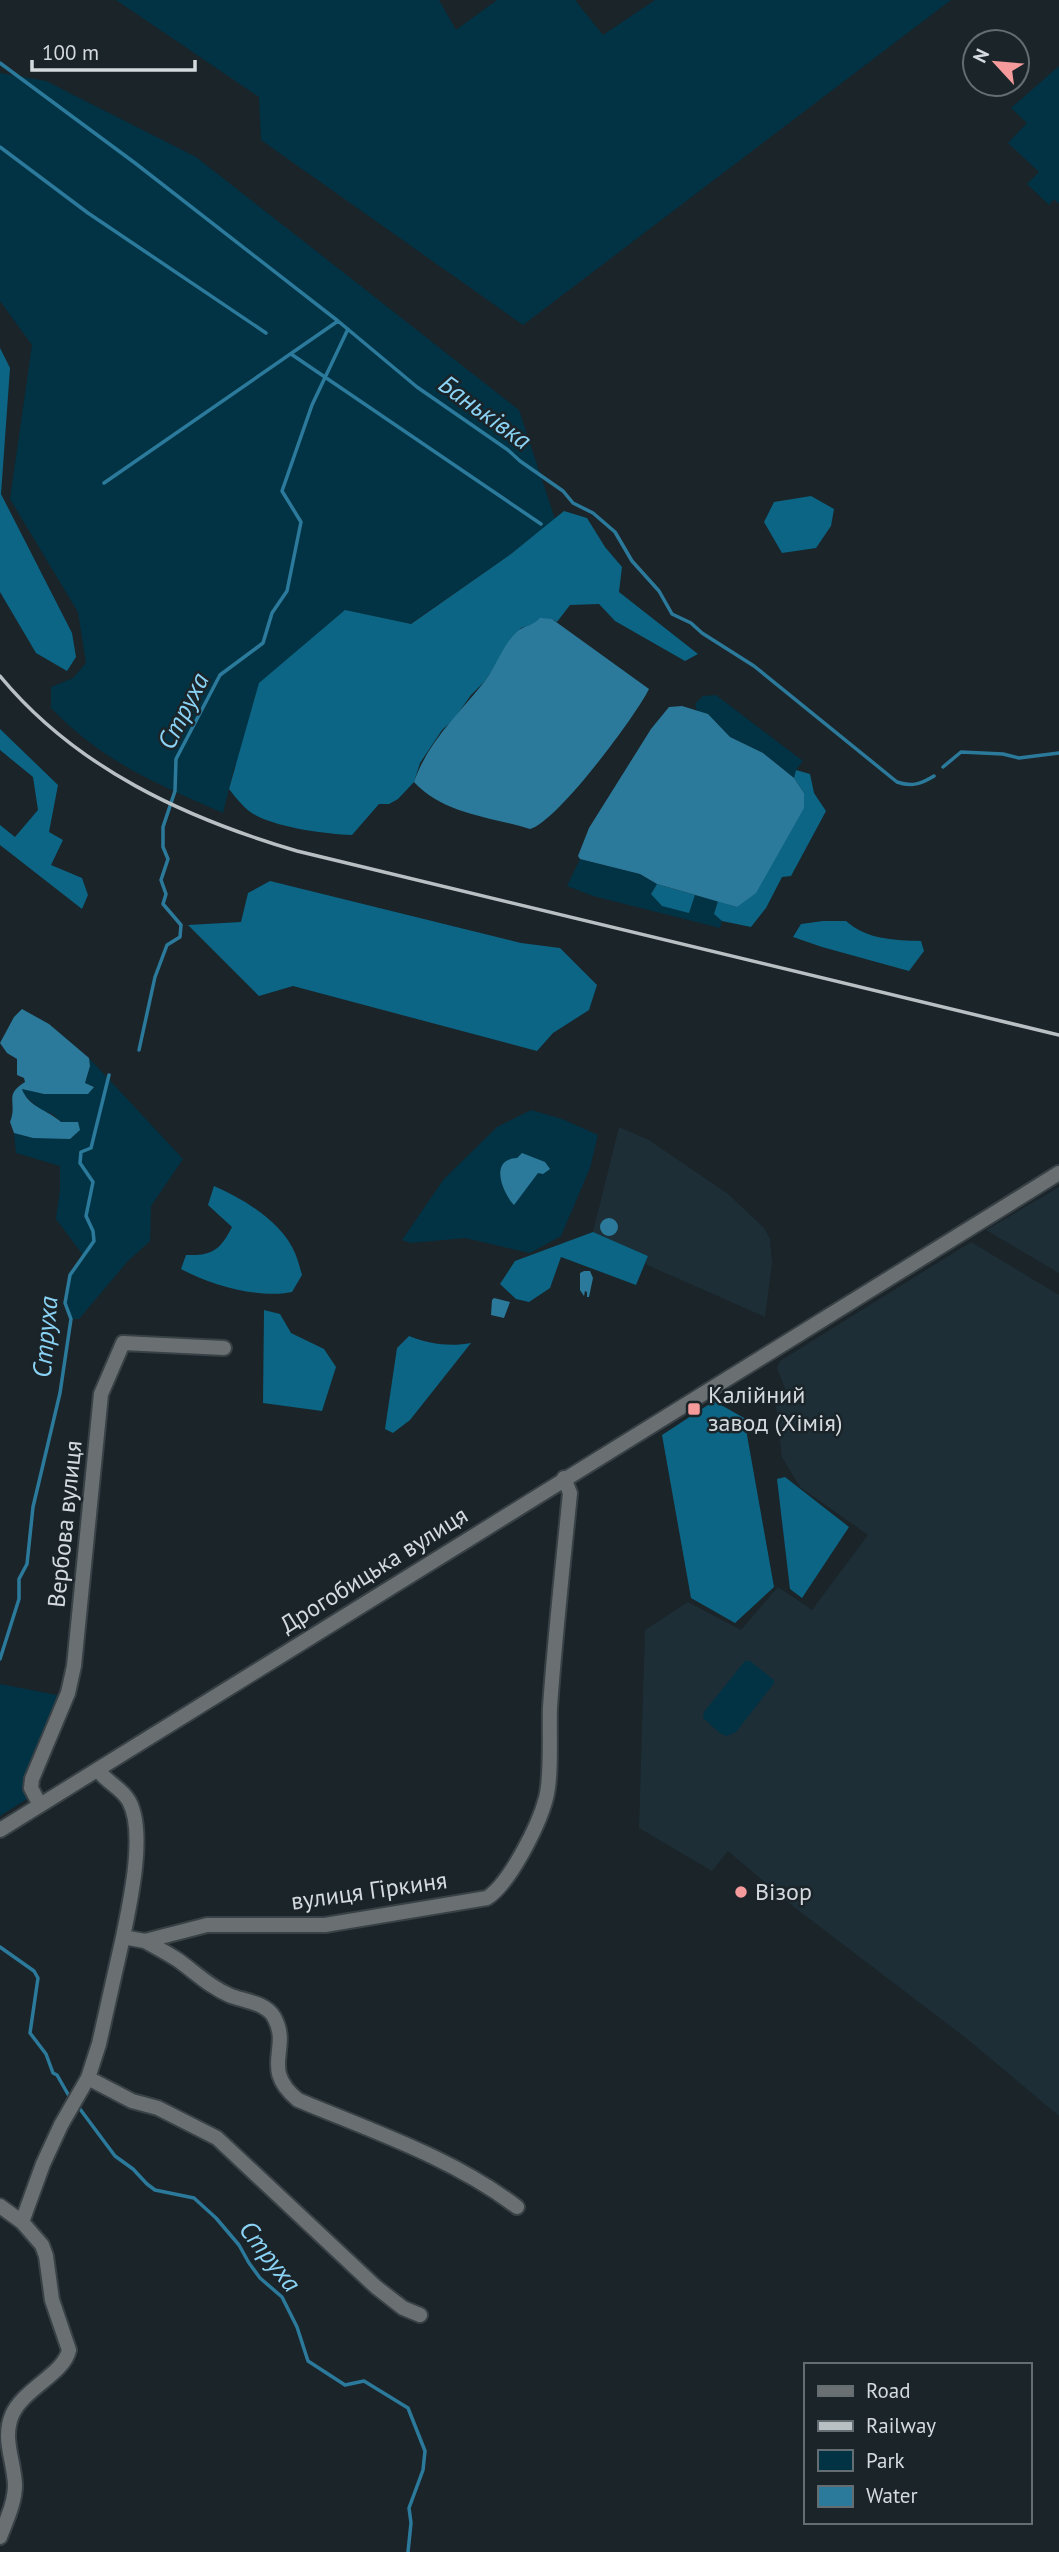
<svg xmlns="http://www.w3.org/2000/svg" width="1059" height="2552" font-family="'PT Sans',sans-serif">
<style>
.built{fill:#1d2e36}
.green{fill:#023345}
.forest{fill:#0c6584}
.water{fill:#2c7a9b}
.lines{fill:none;stroke-linecap:round;stroke-linejoin:round}
.stream{stroke:#2c7a9b;stroke-width:3.5}
.minor-casing{stroke:#384146;stroke-width:18}
.minor{stroke:#6a6f72;stroke-width:14}
.rail{stroke:#b9c0c4;stroke-width:3.5}
.poi-dot{fill:#f59b9b;stroke:#1a2429;stroke-width:2.5}
.labels{text-anchor:middle;stroke-width:5;stroke-linejoin:round;paint-order:stroke}
.poi-label{font-size:24px;fill:#d4dade;stroke:#1a2429;text-anchor:start}
.street-label{font-size:24px;fill:#d4dade;stroke:#1a2429}
.water-label{font-size:26px;font-style:italic;fill:#8bd3f5;stroke:#1a2429}
</style>
<rect width="100%" height="100%" fill="#1a2429"/>
<!-- built -->
<path class="built" d="M 619,1127 L 649,1140 L 728,1194 L 764,1228 L 770,1239 L 772,1263 L 765,1317 L 645,1264 L 648,1256 L 593,1232 Z
M 1059,1187 L 1059,1273 L 986,1230 Z
M 971,1242 L 1059,1295 L 1059,2116 L 966,2038 L 794,1907 L 728,1851 L 712,1871 L 639,1828 L 645,1630 L 688,1602 L 741,1630 L 778,1587 L 812,1610 L 868,1535 L 800,1487 L 782,1457 L 776,1406 L 786,1391 L 777,1368 L 780,1361 Z"/>
<!-- green -->
<path class="green" d="M 116,0 L 439,0 L 456,30 L 497,0 L 575,0 L 603,35 L 655,0 L 951,0 L 523,325 L 261,140 L 259,97 Z
M 1059,66 L 1059,204 L 1054,199 L 1049,205 L 1027,184 L 1039,172 L 1008,143 L 1027,123 L 1011,108 Z
M 0,73 L 46,81 L 196,157 L 519,410 L 555,519 L 511,554 L 410,624 L 345,610 L 234,768 L 223,813 C 157,784 103,762 51,708 L 51,687 L 73,678 L 86,663 L 78,612 L 10,499 L 32,345 L 0,301 Z
M 716,695 L 803,761 L 796,770 L 794,778 L 763,753 L 730,737 L 708,714 L 697,711 L 695,704 L 703,696 Z
M 580,859 L 640,874 L 657,884 L 651,894 L 689,913 L 695,895 L 718,901 L 714,914 L 722,921 L 720,928 L 593,896 L 567,886 Z
M 89,1058 L 183,1159 L 151,1206 L 150,1241 L 127,1262 L 79,1319 L 71,1319 L 65,1303 L 70,1275 L 83,1255 L 56,1219 L 60,1190 L 60,1166 L 16,1153 L 14,1133 L 33,1138 L 51,1137 L 61,1122 L 53,1114 L 42,1111 L 21,1092 L 22,1089 L 44,1094 L 88,1094 L 94,1086 L 85,1084 L 90,1066 Z
M 531,1110 L 562,1119 L 598,1135 L 590,1168 L 561,1236 L 530,1253 L 465,1238 L 411,1243 L 402,1240 L 444,1179 L 497,1127 Z
M 745,1661 L 750,1661 L 774,1680 L 774,1683 L 736,1732 L 727,1736 L 721,1734 L 703,1718 L 704,1712 Z
M 0,1684 L 62,1696 L 27,1791 L 27,1799 L 0,1816 Z"/>
<!-- forest -->
<path class="forest" d="M 0,348 L 10,368 L 1,494 L 72,633 L 76,657 L 67,671 L 36,653 L 0,592 Z
M 811,496 L 834,509 L 831,526 L 816,548 L 782,553 L 764,522 L 774,502 Z
M 564,511 L 587,518 L 605,547 L 622,567 L 619,592 L 698,654 L 685,661 L 615,621 L 599,604 L 570,605 L 557,622 L 552,619 L 521,628 L 485,681 L 471,695 L 454,719 L 442,730 L 420,763 L 414,782 L 398,799 L 389,804 L 379,804 L 352,835 C 326,834 281,828 257,816 C 245,810 237,799 229,789 L 259,683 L 345,610 L 411,624 L 511,554 Z
M 0,729 L 58,785 L 49,832 L 63,840 L 51,865 L 82,878 L 88,895 L 82,909 L 0,845 L 0,825 L 15,837 L 38,810 L 33,777 L 0,750 Z
M 796,770 L 810,774 L 814,793 L 826,811 L 791,876 L 782,877 L 766,908 L 751,927 L 722,921 L 714,914 L 718,901 L 737,907 L 804,793 L 794,778 Z
M 270,881 L 521,943 L 560,948 L 597,985 L 589,1010 L 553,1033 L 537,1051 L 293,986 L 259,996 L 188,925 L 241,922 L 248,893 Z
M 657,884 L 695,895 L 689,913 L 662,906 L 651,894 Z
M 823,921 L 846,921 C 867,940 895,940 921,941 L 924,951 L 909,971 L 822,947 L 793,937 L 801,924 Z
M 214,1186 C 244,1199 282,1222 295,1253 C 298,1260 300,1268 302,1275 L 292,1292 C 259,1299 210,1285 181,1269 L 186,1255 C 211,1256 220,1251 232,1227 L 208,1205 Z
M 593,1232 L 648,1256 L 636,1285 L 561,1257 L 550,1288 L 529,1302 L 516,1299 L 500,1284 L 515,1261 Z
M 264,1310 L 280,1314 L 291,1333 L 324,1349 L 336,1367 L 322,1411 L 263,1403 Z
M 409,1336 C 429,1344 450,1347 471,1343 L 410,1420 L 393,1433 L 385,1429 L 397,1348 Z
M 714,1401 L 744,1418 L 774,1587 L 735,1623 L 691,1598 L 662,1435 Z
M 785,1477 L 849,1527 L 802,1598 L 790,1589 L 777,1479 Z"/>
<!-- water -->
<path class="water" d="M 540,618 L 552,619 L 649,689 C 635,717 557,822 530,829 C 491,817 443,814 414,782 C 428,741 459,714 485,681 C 497,665 503,644 518,631 C 525,625 531,627 540,618 Z
M 682,706 L 708,714 L 730,737 L 763,753 L 794,778 L 804,793 L 804,808 L 756,893 L 737,907 L 657,884 L 640,874 L 580,859 L 578,856 L 589,828 L 651,729 L 669,707 Z
M 22,1009 L 49,1024 L 89,1058 L 90,1066 L 85,1083 L 94,1087 L 88,1094 L 44,1094 L 22,1089 C 28,1107 48,1110 61,1122 L 78,1122 L 80,1130 L 70,1139 L 33,1138 L 14,1133 L 10,1122 C 18,1103 3,1095 25,1082 L 24,1078 L 17,1075 L 17,1059 L 7,1053 L 0,1043 L 14,1017 Z
M 522,1153 L 545,1162 L 550,1169 L 543,1174 L 538,1173 L 514,1205 C 502,1192 489,1159 517,1158 Z
M600 1227a9 9 0 1 1 18 0a9 9 0 1 1-18 0Z
M 584,1271 L 590,1271 L 593,1278 L 589,1297 L 587,1297 L 587,1292 L 585,1291 L 584,1296 L 580,1290 L 580,1273 Z
M 494,1298 L 510,1302 L 504,1318 L 491,1315 L 492,1300 Z"/>
<g class="lines">
<!-- stream -->
<path class="stream" d="M 0,63 L 135,163 L 338,321 L 417,387 L 508,450 L 520,461 L 563,491 L 573,503 L 593,513 L 615,532 L 632,561 L 659,591 L 672,614 L 691,623 L 702,633 L 754,666 L 897,782 C 912,787 921,784 934,776
M 0,147 L 88,213 L 266,333
M 291,354 L 541,524
M 104,483 L 338,321
M 943,767 L 961,752 L 1003,754 L 1019,758 L 1059,753
M 139,1050 L 155,977 L 167,945 L 180,937 L 181,925 L 163,904 L 166,894 L 161,880 L 168,859 L 163,847 L 163,827 L 175,791 L 176,759 L 220,675 L 263,643 L 272,613 L 287,591 L 301,522 L 282,491 L 312,405 L 348,329
M 0,1659 L 19,1599 L 19,1579 L 27,1564 L 33,1507 L 60,1393 L 71,1319 L 65,1303 L 70,1275 L 94,1241 L 93,1231 L 86,1216 L 93,1182 L 80,1163 L 81,1152 L 91,1148 L 109,1075
M 0,1947 L 34,1971 L 38,1978 L 30,2033 L 46,2054 L 53,2073 L 57,2075 L 69,2096
M 77,2105 L 115,2156 L 133,2169 L 147,2184 L 155,2190 L 194,2198 L 216,2218 L 239,2245 L 249,2263 L 260,2278 L 282,2297 L 297,2327 L 308,2361 L 345,2385 L 364,2381 L 408,2408 L 425,2451 L 423,2470 L 409,2508 L 411,2523 L 408,2552"/>
<!-- minor casing -->
<g class="minor-casing">
<path id="minor" d="M 98,1770 C 106,1782 122,1788 129,1801 C 146,1832 130,1903 123,1937
M 40,1805 L 31,1788 L 32,1779 L 68,1693 L 74,1666 L 101,1394 L 123,1343 L 224,1348
M 0,1830 L 1059,1173
M 145,1941 C 156,1947 167,1953 178,1960 C 196,1973 210,1987 231,1996 C 245,2001 266,2003 274,2017 C 292,2049 259,2068 298,2100 C 372,2131 453,2158 517,2207
M 88,2078 L 132,2101 L 158,2108 L 217,2138 L 376,2287 L 403,2308 L 420,2315
M 0,2206 L 22,2222 L 42,2245 L 46,2256 L 52,2300 L 69,2350 C 64,2374 23,2389 12,2415 C 2,2439 14,2460 15,2485 C 15,2503 6,2521 0,2537
M 22,2222 L 43,2164 L 61,2125 L 88,2078 L 99,2044 L 123,1937 L 145,1941 L 207,1925 L 325,1925 L 487,1898 C 510,1883 539,1825 546,1798 C 552,1775 549,1732 550,1707 C 555,1636 563,1564 570,1493 L 564,1478"/>
</g>
<!-- minor -->
<use href="#minor" class="minor"/>
<!-- rail -->
<path class="rail" d="M 0,676 C 76,768 185,818 297,851 L 1059,1035"/>
</g>
<!-- markers -->
<g class="poi-dot">
<rect x="687" y="1402" width="14" height="14" rx="3.5"/>
<circle cx="741" cy="1892" r="7"/>
</g>
<g class="labels">
<!-- poi labels -->
<g class="poi-label">
<text x="708" y="1403">Калійний<tspan x="708" dy="28">завод (Хімія)</tspan></text>
<text x="755" y="1900">Візор</text>
</g>
<!-- street labels -->
<g class="street-label">
<text transform="translate(65 1524) rotate(-84)" y="8">Вербова вулиця</text>
<text transform="translate(374 1570) rotate(-32)" y="8">Дрогобицька вулиця</text>
<text transform="translate(369 1891) rotate(-8)" y="8">вулиця Гіркиня</text>
</g>
<!-- water labels -->
<g class="water-label">
<text transform="translate(485 412) rotate(36)" y="9">Баньківка</text>
<text transform="translate(183 711) rotate(-63)" y="9">Струха</text>
<text transform="translate(45 1337) rotate(-85)" y="9">Струха</text>
<text transform="translate(270 2256) rotate(52)" y="9">Струха</text>
</g>
</g>
<!-- legend -->
<rect x="804" y="2363" width="228" height="161" fill="#1a2429" stroke="#646d71" stroke-width="2"/>
<rect x="818" y="2386" width="35" height="10" fill="#6a6f72" stroke="#646d71" stroke-width="2"/>
<text x="866" y="2398" font-size="21" fill="#d4dade">Road</text>
<rect x="818" y="2421" width="35" height="10" fill="#b9c0c4" stroke="#646d71" stroke-width="2"/>
<text x="866" y="2433" font-size="21" fill="#d4dade">Railway</text>
<rect x="818" y="2450" width="35" height="21" fill="#023345" stroke="#646d71" stroke-width="2"/>
<text x="866" y="2468" font-size="21" fill="#d4dade">Park</text>
<rect x="818" y="2486" width="35" height="21" fill="#2c7a9b" stroke="#646d71" stroke-width="2"/>
<text x="866" y="2503" font-size="21" fill="#d4dade">Water</text>
<!-- north arrow -->
<g transform="translate(996 63) rotate(296)"><circle r="33" fill="#1a2429" stroke="#646d71" stroke-width="2"/>
<path d="M0-5L12 26L0 18L-12 26Z" fill="#f59b9b"/>
<text y="-10" font-size="19" font-weight="bold" text-anchor="middle" fill="#d4dade">N</text>
</g>
<!-- scale -->
<path d="M32 60v10h163v-10" fill="none" stroke="#d4dade" stroke-width="3.5"/>
<text x="42" y="60" font-size="21" fill="#d4dade" stroke="#1a2429" stroke-width="5" paint-order="stroke">100 m</text>
</svg>
